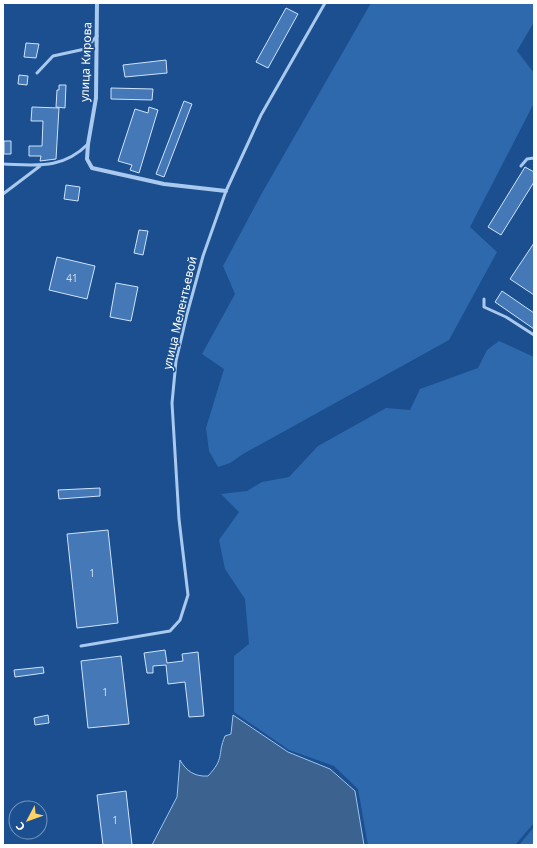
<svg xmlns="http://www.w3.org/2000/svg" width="537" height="848" font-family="'Noto Sans',sans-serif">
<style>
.green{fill:#2e69ad}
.water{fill:#3c6290;stroke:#9cc4f0}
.building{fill:#4478b7;stroke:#cfe3fa}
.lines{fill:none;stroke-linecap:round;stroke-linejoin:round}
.lane{stroke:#a9c9ee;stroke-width:3}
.street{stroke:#a9c9ee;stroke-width:4}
.labels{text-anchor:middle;stroke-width:3.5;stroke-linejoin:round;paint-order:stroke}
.number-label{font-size:10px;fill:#d0dded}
.street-label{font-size:12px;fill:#fff;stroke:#1b4f8f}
</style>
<rect width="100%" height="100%" fill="#1b4f8f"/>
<!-- green -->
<path class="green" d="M 371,3 L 534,3 L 534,22 L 517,51 L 534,73 L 534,103 L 470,227 L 497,252 L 449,340 L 243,454 L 230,463 L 218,467 L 209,451 L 206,428 L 224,369 L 202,354 L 235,294 L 223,266 L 262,193 Z
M 499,341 L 534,357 L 534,823 L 515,845 L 368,845 L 358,789 L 334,766 L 289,750 L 234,712 L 234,656 L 249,644 L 245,599 L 225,569 L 219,540 L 239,512 L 221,494 L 247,491 L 262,482 L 289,477 L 318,446 L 386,408 L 410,410 L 420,389 L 478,368 L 487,350 Z
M 534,827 L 534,845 L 519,845 Z"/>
<!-- water -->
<path class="water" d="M 233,715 L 288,752 L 330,769 L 355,791 L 364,845 L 152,845 L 177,797 L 180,760 C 186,771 195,777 208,776 C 225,758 217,755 225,736 L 231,734 Z"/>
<!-- building -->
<path class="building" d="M 286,8 L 298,14 L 268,68 L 256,62 Z
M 26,43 L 39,44 L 36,58 L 24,57 Z
M 166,60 L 167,73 L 125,77 L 123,65 Z
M 19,75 L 28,76 L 27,85 L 18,84 Z
M 59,85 L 66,85 L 65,108 L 56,107 L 57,90 L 59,90 Z
M 111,88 L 153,89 L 152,100 L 111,99 Z
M 184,101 L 192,104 L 164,177 L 156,174 Z
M 32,107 L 59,108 L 56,159 L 40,161 L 41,156 L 29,156 L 29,146 L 42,146 L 43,121 L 31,121 Z
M 149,107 L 158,110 L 139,173 L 130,170 L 132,165 L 118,161 L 135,109 L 148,113 Z
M 4,141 L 11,141 L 11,154 L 4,154 Z
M 525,167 L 534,172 L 534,182 L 501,235 L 488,227 Z
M 66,185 L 80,187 L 78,201 L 64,199 Z
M 139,230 L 148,231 L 143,255 L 134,253 Z
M 534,243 L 534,295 L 510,279 Z
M 57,257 L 95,266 L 87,299 L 49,290 Z
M 116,283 L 138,287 L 131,321 L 110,317 Z
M 502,291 L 534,313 L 534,329 L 495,302 Z
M 100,488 L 100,496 L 59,499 L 58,490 Z
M 108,530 L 118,623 L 77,628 L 67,534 Z
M 165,650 L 167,663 L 183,661 L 182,654 L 198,652 L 204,716 L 189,717 L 185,682 L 168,684 L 166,665 L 153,666 L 153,673 L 147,673 L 144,653 Z
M 121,656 L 129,724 L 88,728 L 81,661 Z
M 43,667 L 44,673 L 15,677 L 14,670 Z
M 48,715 L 49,723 L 35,725 L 34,718 Z
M 126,791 L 132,845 L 103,845 L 97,795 Z"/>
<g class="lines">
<!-- lane -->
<path class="lane" d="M 37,73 L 53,56 L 85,49 L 97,36
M 3,164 C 36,165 62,170 88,144
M 521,166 L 527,159 L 534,158
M 3,194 L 40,166
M 484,299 L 484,307 L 506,317 L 534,335
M 81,646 L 170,631 L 180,620 L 188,595 L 179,519 L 172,403 L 176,361 L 187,314 L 203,256 L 226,191 L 261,115 L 325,3"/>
<!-- street -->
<path class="street" d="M 97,3 L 96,98 L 88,144 L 87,159 L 92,168 L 164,184 L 226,191"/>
</g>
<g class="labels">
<!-- number labels -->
<g class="number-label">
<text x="72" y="282">41</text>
<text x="92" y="577">1</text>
<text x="105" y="696">1</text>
<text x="115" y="824">1</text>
</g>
<!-- street labels -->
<g class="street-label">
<text transform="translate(86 62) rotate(-88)" y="4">улица Кирова</text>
<text transform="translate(180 313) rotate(-77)" y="4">улица Мелентьевой</text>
</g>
</g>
<!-- border -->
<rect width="537" height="848" fill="none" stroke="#ffffff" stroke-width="8"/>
<!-- north arrow -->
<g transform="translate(28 820) rotate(229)"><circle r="19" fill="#1b4f8f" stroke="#7695bc"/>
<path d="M0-3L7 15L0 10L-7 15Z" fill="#ffd166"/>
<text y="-6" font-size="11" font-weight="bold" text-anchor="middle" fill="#ffffff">С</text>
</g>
</svg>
